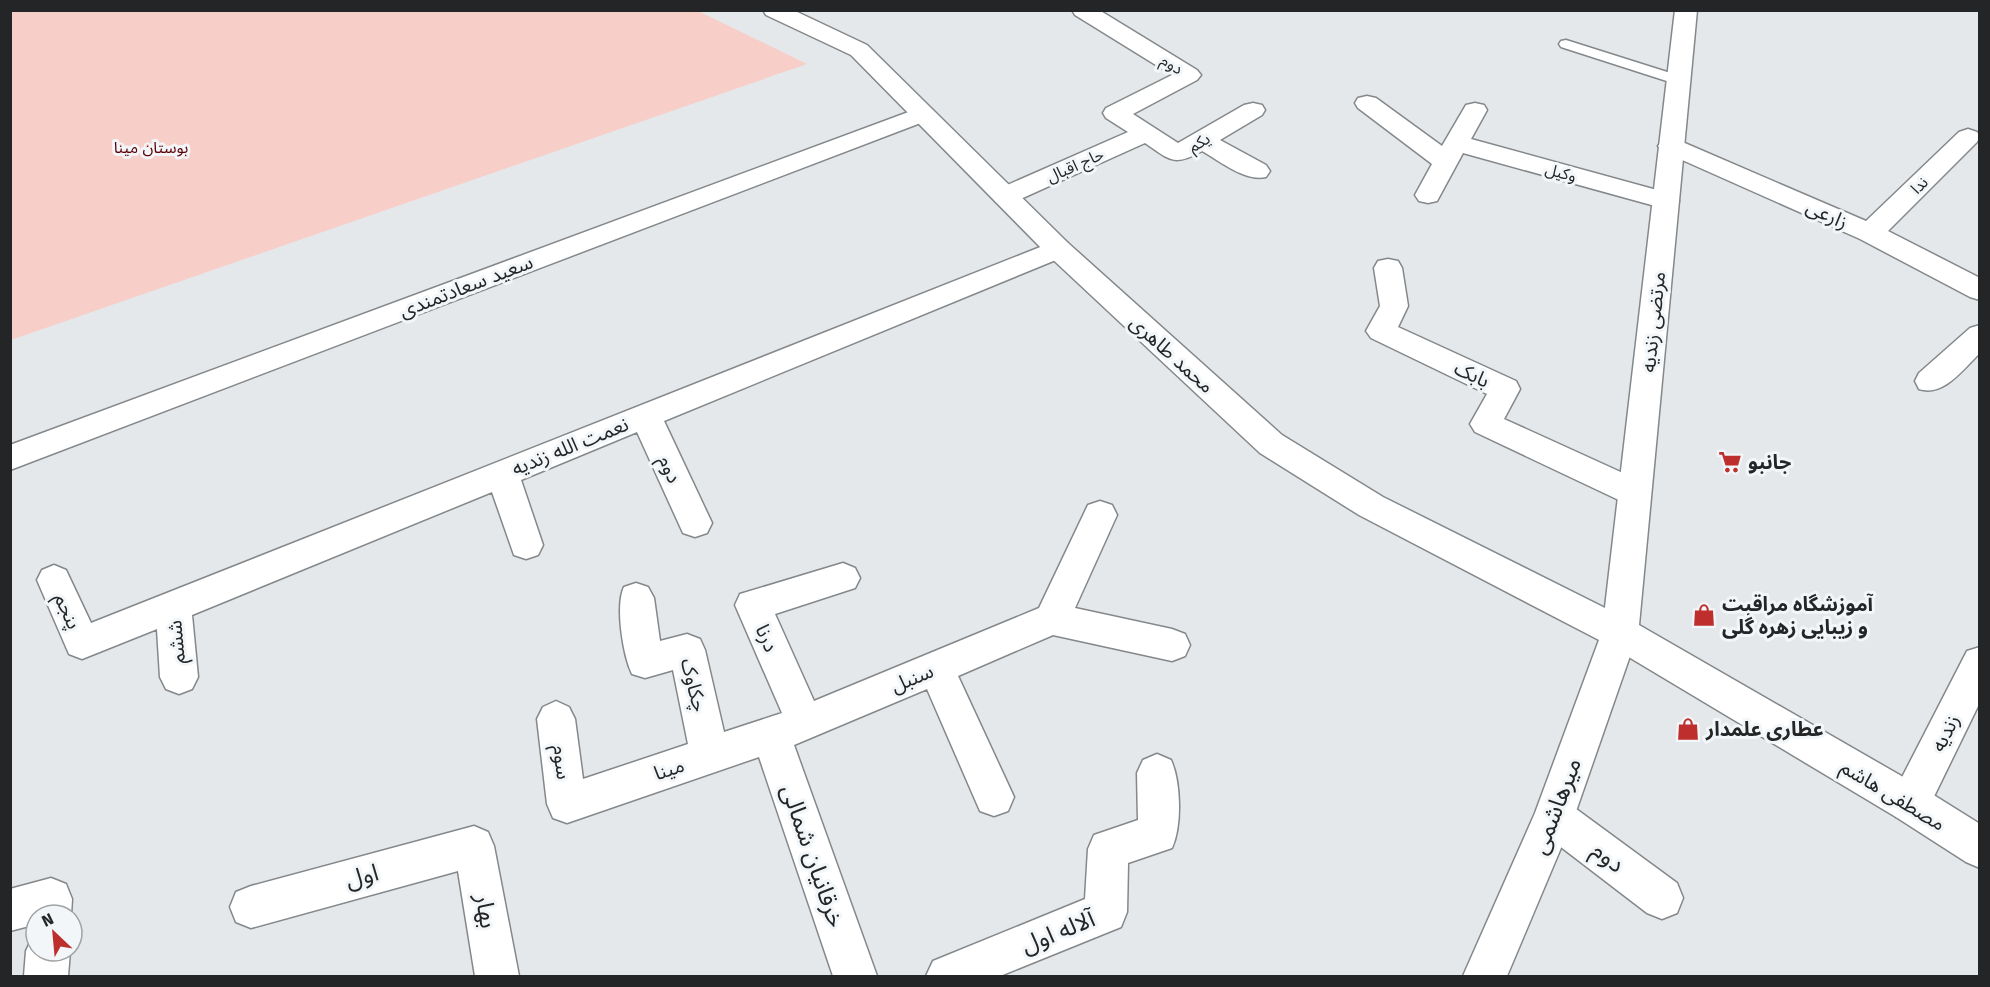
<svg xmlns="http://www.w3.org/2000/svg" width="1990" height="987" font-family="'Fira Sans','Noto Sans Arabic',sans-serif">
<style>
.green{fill:#f7cec8}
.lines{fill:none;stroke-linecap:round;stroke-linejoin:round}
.service-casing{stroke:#84888a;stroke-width:3}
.minor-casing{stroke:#84888a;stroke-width:3}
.tertiary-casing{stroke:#84888a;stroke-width:3}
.secondary-casing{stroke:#84888a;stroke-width:3}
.service{fill:#fff;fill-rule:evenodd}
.minor{fill:#fff;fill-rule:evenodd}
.tertiary{fill:#fff;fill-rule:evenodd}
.secondary{fill:#fff;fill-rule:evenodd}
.labels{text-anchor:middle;stroke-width:6;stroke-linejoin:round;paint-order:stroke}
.far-street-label{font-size:16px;fill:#242526;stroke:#f2f6f8}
.far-park-label{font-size:16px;fill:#5d0005;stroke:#f2f6f8}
.street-label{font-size:20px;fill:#242526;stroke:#f2f6f8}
.poi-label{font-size:20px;font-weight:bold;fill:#242526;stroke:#f2f6f8;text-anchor:start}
.near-street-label{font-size:24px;fill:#242526;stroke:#f2f6f8}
</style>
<rect width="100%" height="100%" fill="#e4e8eb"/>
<!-- green -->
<path class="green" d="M 10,11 L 698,11 L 807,64 L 11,340 Z"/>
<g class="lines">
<!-- service casing -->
<g class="service-casing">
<path id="service" d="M 1566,40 L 1683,77 L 1686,80 L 1678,85 L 1673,83 L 1561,47 L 1559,44 L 1561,41 Z"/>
</g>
<!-- minor casing -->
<g class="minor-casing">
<path id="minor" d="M 1072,10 L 1099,10 L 1197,70 L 1201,75 L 1197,80 L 1133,114 L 1178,143 L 1244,105 L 1253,103 L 1262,105 L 1265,110 L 1262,115 L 1220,140 L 1266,165 L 1270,171 L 1266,177 C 1245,182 1220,161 1202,151 C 1174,167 1170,160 1145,143 L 1014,202 L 1005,204 L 996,202 L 992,196 L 996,190 L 1128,132 L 1106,118 L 1103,113 L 1106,108 L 1172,75 L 1075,15 Z
M 1367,96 L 1376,98 L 1442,146 L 1466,105 L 1475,103 L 1484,105 L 1487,110 L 1471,139 L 1675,195 L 1679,201 L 1675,207 L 1666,209 L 1463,153 L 1437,201 L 1428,203 L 1419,201 L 1415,195 L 1432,164 L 1358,108 L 1355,103 L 1358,98 Z
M 922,107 L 931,109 L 934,114 L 931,119 L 10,470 L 10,445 Z
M 1968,129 L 1977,132 L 1980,136 L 1977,142 L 1888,231 L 1980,278 L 1980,300 L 1970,297 L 1860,239 L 1662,151 L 1658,146 L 1662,141 L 1671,138 L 1680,141 L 1866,221 L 1959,132 Z
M 1058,240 L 1068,243 L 1072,249 L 1068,255 L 664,421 L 712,523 L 707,533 L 695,537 L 683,533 L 637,432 L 521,480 L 543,545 L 538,555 L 526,559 L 514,555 L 492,492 L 192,615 L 198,677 L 192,689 L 179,694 L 166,689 L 160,677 L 157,629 L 82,659 L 69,654 L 37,580 L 42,570 L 54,565 L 66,570 L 91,623 Z
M 1388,259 L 1398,261 L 1402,268 L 1408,306 L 1398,327 L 1516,381 L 1520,389 L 1504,419 L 1647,484 L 1651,493 L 1647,502 L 1635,506 L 1623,502 L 1475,432 L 1470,424 L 1487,394 L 1371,338 L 1366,331 L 1380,306 L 1374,268 L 1378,261 Z
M 1980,325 L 1980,353 C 1963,369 1944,397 1919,389 L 1915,381 L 1919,373 L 1970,328 Z
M 1100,501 L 1112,505 L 1117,515 L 1075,608 L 1172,629 L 1185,634 L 1190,645 L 1185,656 L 1172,661 L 1053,635 L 958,676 L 1014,797 L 1008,811 L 994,816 L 980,811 L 927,689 L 794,745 L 877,976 L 833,976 L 759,757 L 567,823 L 553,818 L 547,804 L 537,719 L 543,707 L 556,701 L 569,707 L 575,719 L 583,779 L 688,744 L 673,670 L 645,678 L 632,674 C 623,655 615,606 624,587 L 636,583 L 648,587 L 654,598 L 660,641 L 687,634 L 700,639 L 705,650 L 724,732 L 782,713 L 735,605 L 740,594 L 843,563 L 855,568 L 860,578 L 855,588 L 775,614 L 814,701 L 1039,608 L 1088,505 Z
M 1980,647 L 1980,702 L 1924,817 L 1910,822 L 1896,817 L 1890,803 L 1896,789 L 1967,651 Z
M 1157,754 L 1171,760 C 1181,782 1182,826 1172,848 L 1128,863 L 1127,912 L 1121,927 L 1000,976 L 926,976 L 933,961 L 1085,899 L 1088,849 L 1094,835 L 1138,820 L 1137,773 L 1143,760 Z
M 1554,797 L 1568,803 L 1677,883 L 1683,898 L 1677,913 L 1662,919 L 1647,913 L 1540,831 L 1534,817 L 1540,803 Z
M 474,826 L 488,832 L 494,846 L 519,976 L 475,976 L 458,871 L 251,928 L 236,922 L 230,907 L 236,892 L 251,886 Z
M 51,878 L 66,884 L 72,899 L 71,915 L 36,915 L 36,930 L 33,925 L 10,931 L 10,889 Z
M 36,934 L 36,951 L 70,951 L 68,976 L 24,976 L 26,951 L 33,936 Z"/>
</g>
<!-- tertiary casing -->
<g class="tertiary-casing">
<path id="tertiary" d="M 763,10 L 793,10 L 867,45 L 1068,243 L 1282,435 L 1383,497 L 1633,622 L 1638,633 L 1574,817 L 1507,976 L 1463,976 L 1535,813 L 1599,640 L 1359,515 L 1260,453 L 1048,255 L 851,55 L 766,15 Z"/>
</g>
<!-- secondary casing -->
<g class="secondary-casing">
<path id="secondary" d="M 1675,10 L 1697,10 L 1639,625 L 1924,789 L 1980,824 L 1980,868 L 1966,862 L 1896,817 L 1607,644 L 1602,633 Z"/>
</g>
<!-- service -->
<use href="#service" class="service"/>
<!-- minor -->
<use href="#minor" class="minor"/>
<!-- tertiary -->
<use href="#tertiary" class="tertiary"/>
<!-- secondary -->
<use href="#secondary" class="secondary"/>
</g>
<!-- icons -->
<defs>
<g id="supermarket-bare" transform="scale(1.8)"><path d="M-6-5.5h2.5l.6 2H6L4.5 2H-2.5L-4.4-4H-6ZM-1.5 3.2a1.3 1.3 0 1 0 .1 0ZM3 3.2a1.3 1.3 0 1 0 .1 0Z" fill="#bd2e2c" stroke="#f2f6f8" stroke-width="2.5" paint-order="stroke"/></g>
<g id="shop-bare" transform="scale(1.8)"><path d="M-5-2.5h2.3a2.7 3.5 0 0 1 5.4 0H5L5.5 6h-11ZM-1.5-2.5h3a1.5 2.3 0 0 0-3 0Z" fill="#bd2e2c" stroke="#f2f6f8" stroke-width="2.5" paint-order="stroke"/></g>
</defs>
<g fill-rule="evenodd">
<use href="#supermarket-bare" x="1730" y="462"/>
<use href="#shop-bare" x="1704" y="615"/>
<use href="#shop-bare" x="1688" y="729"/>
</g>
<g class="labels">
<!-- far-street labels -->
<g class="far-street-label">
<text transform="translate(1172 64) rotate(31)" y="6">دوم</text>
<text transform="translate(1199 142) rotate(-30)" y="6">یکم</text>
<text transform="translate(1075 165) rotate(-24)" y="6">حاج اقبال</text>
<text transform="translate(1561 172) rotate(15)" y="6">وکیل</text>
<text transform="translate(1919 185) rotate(-45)" y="6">ندا</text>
</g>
<!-- far-park labels -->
<g class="far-park-label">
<text x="151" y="153">بوستان مینا</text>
</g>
<!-- street labels -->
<g class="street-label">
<text transform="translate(1827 214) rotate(24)" y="7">زارعی</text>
<text transform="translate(466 286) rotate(-21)" y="7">سعید سعادتمندی</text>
<text transform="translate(1653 322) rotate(-84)" y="7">مرتضی زندیه</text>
<text transform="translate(1172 354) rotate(42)" y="7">محمد طاهری</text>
<text transform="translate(1472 374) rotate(25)" y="7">بابک</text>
<text transform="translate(570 446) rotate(-22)" y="7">نعمت الله زندیه</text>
<text transform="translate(670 469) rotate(65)" y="7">دوم</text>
<text transform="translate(68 611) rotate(66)" y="7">پنجم</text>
<text transform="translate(767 638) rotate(66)" y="7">درنا</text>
<text transform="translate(176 642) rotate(-95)" y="7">ششم</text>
<text transform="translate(912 678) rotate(-23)" y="7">سنبل</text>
<text transform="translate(694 685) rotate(76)" y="7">چکاوک</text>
<text transform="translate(1945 733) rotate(-63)" y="7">زندیه</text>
<text transform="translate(562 762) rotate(82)" y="7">سوم</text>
<text transform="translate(669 769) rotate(-19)" y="7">مینا</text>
<text transform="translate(1893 795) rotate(31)" y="7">مصطفی هاشم</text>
</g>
<!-- poi labels -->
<g class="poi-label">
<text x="1748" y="469">جانبو</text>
<text x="1722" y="611">آموزشگاه مراقبت<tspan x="1722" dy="23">و زیبایی زهره گلی</tspan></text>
<text x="1706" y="736">عطاری علمدار</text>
</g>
<!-- near-street labels -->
<g class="near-street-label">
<text transform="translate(1556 806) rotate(-69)" y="8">میرهاشمی</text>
<text transform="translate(813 856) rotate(71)" y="8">خرقانیان شمالی</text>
<text transform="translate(1608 857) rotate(37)" y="8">دوم</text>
<text transform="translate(362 876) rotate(-15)" y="8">اول</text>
<text transform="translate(486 911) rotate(80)" y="8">بهار</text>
<text transform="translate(1058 932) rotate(-22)" y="8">آلاله اول</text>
</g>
</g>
<!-- border -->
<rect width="1990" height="987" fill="none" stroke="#242526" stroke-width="24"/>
<!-- north arrow -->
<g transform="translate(54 933) rotate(334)"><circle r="28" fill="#f2f6f8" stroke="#a0a2a4" stroke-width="1.5"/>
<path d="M0-4.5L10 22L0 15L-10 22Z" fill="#bd2e2c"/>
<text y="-9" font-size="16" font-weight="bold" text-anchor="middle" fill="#242526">N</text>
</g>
</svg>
